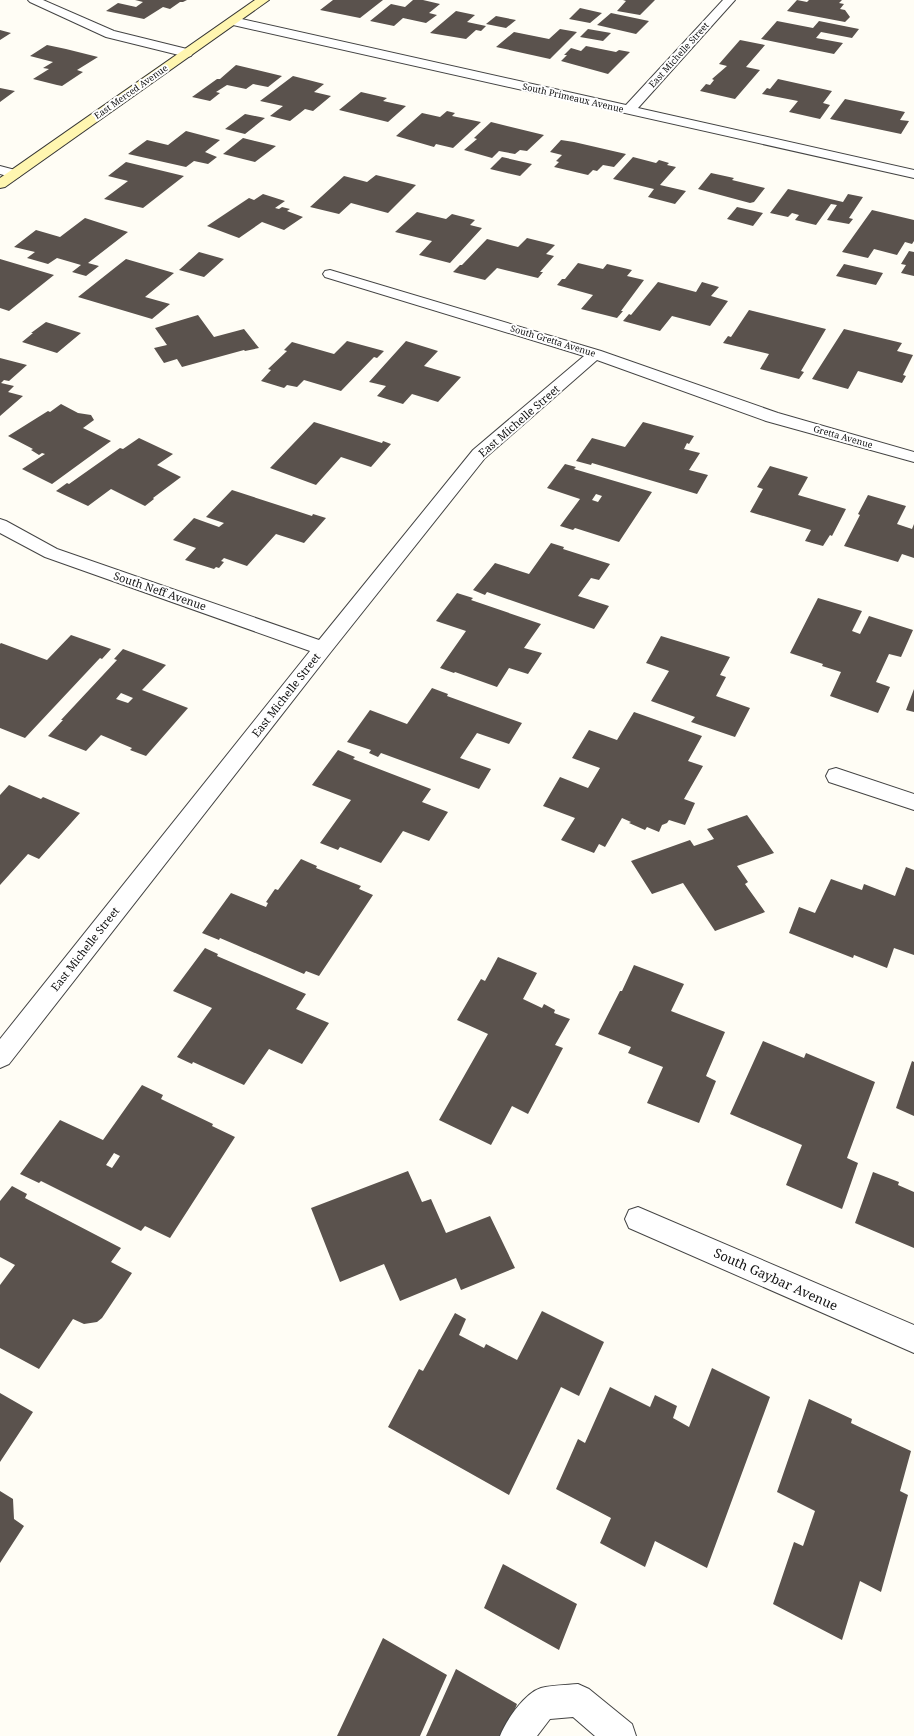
<svg xmlns="http://www.w3.org/2000/svg" width="914" height="1736" font-family="'Noto Serif',serif">
<style>
.building{fill:#5a524d;fill-rule:evenodd}
.lines{fill:none;stroke-linecap:round;stroke-linejoin:round}
.lane-casing{stroke:#444;stroke-width:2}
.street-casing{stroke:#444;stroke-width:2}
.secondary-casing{stroke:#333;stroke-width:2}
.lane{fill:#fff;fill-rule:evenodd}
.street{fill:#fff;fill-rule:evenodd}
.secondary{fill:#fff6b0;fill-rule:evenodd}
.labels{text-anchor:middle;stroke-width:4;stroke-linejoin:round;paint-order:stroke}
.far-street-label{font-size:9px;fill:#111;stroke:#fff}
.street-label{font-size:11px;fill:#111;stroke:#fff}
.near-street-label{font-size:13px;fill:#111;stroke:#fff}
</style>
<rect width="100%" height="100%" fill="#fffdf5"/>
<!-- building -->
<path class="building" d="M 135,0 L 187,0 L 183,2 L 180,2 L 170,9 L 163,7 L 144,19 L 106,11 L 118,3 L 136,7 L 143,2 Z
M 333,0 L 383,0 L 360,18 L 320,10 Z
M 413,0 L 423,0 L 440,4 L 429,13 L 437,15 L 426,23 L 403,18 L 394,26 L 370,21 L 391,4 L 405,7 Z
M 623,0 L 655,0 L 640,15 L 617,11 L 626,1 Z
M 797,0 L 807,2 L 809,0 L 842,0 L 839,3 L 844,4 L 840,9 L 845,10 L 850,17 L 845,22 L 787,11 Z
M 580,8 L 602,13 L 590,23 L 569,19 Z
M 456,11 L 475,15 L 467,22 L 486,26 L 481,31 L 476,30 L 466,39 L 430,33 Z
M 611,13 L 649,21 L 636,34 L 597,25 Z
M 496,16 L 516,20 L 506,28 L 486,24 Z
M 777,21 L 813,28 L 819,21 L 859,29 L 852,38 L 821,32 L 816,38 L 843,43 L 834,54 L 761,39 Z
M 560,29 L 577,32 L 550,59 L 496,47 L 514,32 L 549,39 Z
M 588,29 L 611,33 L 603,41 L 580,37 Z
M 0,30 L 11,33 L 0,40 Z
M 740,40 L 765,45 L 746,67 L 760,70 L 735,99 L 700,91 L 706,84 L 710,85 L 714,80 L 712,79 L 727,66 L 719,64 Z
M 47,45 L 66,49 L 98,57 L 77,70 L 83,72 L 62,86 L 57,85 L 33,79 L 49,69 L 43,68 L 53,62 L 30,56 Z
M 586,46 L 616,52 L 619,50 L 630,52 L 608,74 L 561,61 L 567,55 L 564,55 L 571,48 L 581,51 Z
M 236,65 L 282,76 L 268,87 L 253,84 L 246,89 L 227,85 L 216,92 L 220,93 L 210,101 L 192,97 L 217,79 L 220,79 Z
M 293,76 L 324,84 L 314,92 L 331,96 L 313,111 L 305,109 L 290,121 L 270,116 L 283,106 L 260,101 Z
M 778,79 L 832,91 L 823,103 L 830,105 L 820,119 L 789,112 L 798,101 L 762,94 L 767,88 L 770,89 Z
M 0,88 L 15,91 L 0,102 Z
M 361,92 L 387,98 L 383,101 L 406,106 L 388,122 L 339,110 Z
M 845,99 L 905,112 L 900,120 L 909,121 L 901,134 L 830,119 Z
M 447,111 L 455,113 L 452,116 L 481,122 L 453,148 L 436,144 L 434,147 L 396,136 L 422,113 L 440,117 Z
M 245,114 L 265,118 L 245,134 L 225,129 Z
M 491,122 L 544,135 L 527,151 L 520,150 L 515,154 L 499,151 L 492,158 L 464,150 L 477,139 L 474,138 Z
M 186,131 L 220,140 L 205,152 L 217,157 L 208,164 L 194,161 L 186,167 L 128,154 L 147,140 L 168,145 Z
M 243,138 L 276,146 L 255,162 L 223,154 Z
M 561,140 L 574,142 L 626,154 L 614,167 L 603,165 L 597,171 L 593,170 L 588,175 L 554,167 L 559,162 L 556,161 L 562,155 L 550,152 Z
M 502,157 L 532,164 L 520,176 L 490,169 Z
M 633,157 L 656,163 L 659,160 L 669,163 L 667,165 L 676,167 L 660,185 L 686,191 L 675,204 L 648,197 L 654,189 L 613,179 Z
M 126,162 L 184,176 L 143,208 L 104,199 L 128,181 L 108,176 Z
M 711,173 L 734,178 L 732,180 L 765,188 L 754,202 L 750,203 L 698,189 Z
M 376,175 L 416,185 L 388,213 L 351,203 L 339,214 L 310,207 L 344,176 L 367,182 Z
M 788,189 L 843,202 L 848,194 L 863,197 L 849,218 L 853,219 L 849,224 L 827,220 L 837,205 L 831,204 L 816,225 L 795,220 L 799,215 L 792,213 L 788,217 L 770,213 Z
M 263,194 L 285,201 L 275,208 L 279,209 L 282,207 L 290,209 L 287,211 L 303,217 L 284,230 L 262,222 L 239,238 L 207,226 L 249,198 L 254,200 Z
M 737,207 L 763,213 L 753,226 L 727,219 Z
M 872,210 L 914,220 L 914,241 L 912,244 L 905,242 L 897,255 L 874,249 L 868,258 L 842,252 Z
M 417,212 L 446,219 L 452,214 L 475,220 L 470,225 L 482,228 L 450,263 L 419,255 L 432,241 L 395,232 Z
M 85,218 L 128,232 L 88,263 L 99,266 L 86,276 L 72,272 L 81,265 L 57,258 L 48,264 L 27,258 L 35,252 L 14,247 L 36,230 L 60,237 Z
M 527,238 L 555,245 L 546,254 L 554,256 L 540,272 L 543,272 L 538,278 L 497,268 L 485,280 L 453,272 L 460,265 L 462,265 L 487,239 L 518,247 Z
M 909,251 L 914,252 L 914,276 L 901,273 L 906,265 L 901,264 Z
M 199,252 L 224,259 L 204,277 L 179,270 Z
M 0,259 L 54,275 L 9,311 L 0,308 Z
M 126,259 L 174,273 L 145,297 L 170,304 L 152,319 L 78,297 Z
M 578,263 L 603,269 L 607,264 L 632,270 L 627,276 L 644,280 L 621,311 L 623,311 L 617,318 L 581,309 L 593,295 L 557,285 L 562,279 L 565,279 Z
M 844,264 L 883,273 L 876,285 L 836,276 Z
M 658,282 L 696,292 L 702,282 L 719,287 L 711,296 L 728,301 L 710,326 L 672,316 L 660,331 L 623,321 L 629,314 L 631,315 Z
M 749,310 L 826,329 L 801,371 L 804,372 L 799,379 L 760,369 L 769,354 L 723,343 L 728,336 L 731,337 Z
M 198,315 L 214,337 L 244,329 L 259,348 L 245,351 L 244,350 L 182,367 L 177,359 L 164,363 L 154,348 L 167,345 L 155,328 Z
M 46,322 L 81,333 L 57,353 L 22,342 L 33,333 L 31,333 Z
M 844,329 L 902,343 L 897,351 L 913,355 L 903,375 L 906,376 L 902,383 L 858,371 L 848,389 L 812,379 Z
M 347,341 L 384,351 L 377,358 L 374,357 L 341,391 L 304,380 L 297,387 L 287,385 L 284,388 L 261,381 L 271,370 L 268,369 L 287,351 L 284,350 L 292,342 L 334,354 Z
M 406,341 L 438,351 L 424,366 L 461,377 L 438,402 L 412,394 L 403,404 L 377,396 L 386,386 L 369,382 Z
M 0,358 L 27,365 L 9,381 L 4,380 L 1,383 L 14,386 L 8,392 L 23,396 L 0,416 Z
M 61,404 L 78,413 L 91,415 L 94,420 L 83,428 L 111,441 L 52,484 L 22,469 L 45,454 L 42,453 L 39,455 L 31,450 L 33,449 L 8,436 L 48,411 L 50,412 Z
M 314,422 L 382,443 L 383,441 L 391,444 L 371,467 L 341,457 L 316,485 L 270,468 Z
M 643,422 L 694,436 L 689,444 L 687,443 L 684,449 L 700,453 L 689,470 L 708,475 L 697,494 L 592,463 L 591,465 L 576,461 L 592,438 L 625,447 Z
M 139,438 L 173,454 L 157,465 L 181,477 L 153,498 L 154,499 L 145,506 L 111,489 L 88,506 L 56,491 L 67,483 L 69,484 L 120,448 L 123,449 Z
M 565,464 L 576,467 L 574,469 L 652,492 L 619,542 L 575,528 L 573,530 L 560,526 L 580,499 L 547,488 ZM 596,494 L 602,496 L 598,502 L 592,500 Z
M 770,466 L 808,477 L 798,495 L 846,509 L 832,536 L 830,535 L 823,546 L 805,541 L 811,530 L 750,512 L 763,489 L 757,487 Z
M 232,490 L 312,516 L 313,514 L 326,518 L 304,543 L 276,534 L 247,566 L 224,558 L 221,561 L 224,562 L 219,568 L 216,567 L 214,569 L 185,560 L 196,548 L 173,540 L 194,518 L 219,527 L 224,523 L 206,517 Z
M 868,495 L 906,506 L 897,524 L 912,529 L 914,524 L 914,558 L 902,554 L 898,562 L 844,546 L 860,515 L 858,514 Z
M 551,543 L 564,547 L 563,549 L 610,564 L 599,580 L 591,578 L 578,596 L 609,606 L 594,629 L 487,592 L 485,595 L 473,590 L 495,563 L 529,574 Z
M 457,593 L 473,598 L 471,600 L 541,624 L 524,648 L 542,653 L 528,674 L 509,668 L 497,687 L 455,672 L 454,673 L 440,668 L 466,631 L 436,621 Z
M 818,598 L 862,611 L 852,631 L 860,634 L 869,616 L 913,630 L 901,657 L 889,654 L 876,682 L 890,687 L 878,713 L 830,696 L 841,672 L 822,666 L 823,664 L 790,653 Z
M 71,635 L 111,649 L 102,659 L 100,658 L 25,738 L 0,728 L 0,644 L 1,643 L 47,660 Z
M 661,636 L 730,657 L 720,675 L 726,677 L 716,696 L 750,708 L 735,737 L 691,722 L 695,717 L 651,701 L 669,671 L 646,663 Z
M 123,649 L 166,665 L 142,690 L 188,708 L 146,756 L 130,750 L 132,748 L 101,735 L 86,751 L 48,736 L 63,720 L 61,720 L 117,660 L 114,659 ZM 121,693 L 133,698 L 128,703 L 116,699 Z
M 432,688 L 448,694 L 447,696 L 522,723 L 509,744 L 477,733 L 460,758 L 491,769 L 479,789 L 381,753 L 378,757 L 369,753 L 371,750 L 347,742 L 370,710 L 407,724 Z
M 914,689 L 914,712 L 906,710 Z
M 634,712 L 702,736 L 688,761 L 703,766 L 684,799 L 695,803 L 685,825 L 669,820 L 667,823 L 662,825 L 659,832 L 647,827 L 645,830 L 629,823 L 631,822 L 622,818 L 605,847 L 599,844 L 594,853 L 561,840 L 575,818 L 543,806 L 560,777 L 588,788 L 600,768 L 572,758 L 589,730 L 617,740 Z
M 338,750 L 355,757 L 353,759 L 431,789 L 422,802 L 448,812 L 429,841 L 403,831 L 381,863 L 340,847 L 338,850 L 320,843 L 351,800 L 312,785 Z
M 9,785 L 41,799 L 43,797 L 80,813 L 39,859 L 28,854 L 0,885 L 0,795 Z
M 747,815 L 774,853 L 737,866 L 748,882 L 745,884 L 765,912 L 715,931 L 683,883 L 652,894 L 631,861 L 690,840 L 694,846 L 714,839 L 707,829 Z
M 301,859 L 317,866 L 316,868 L 361,886 L 359,889 L 373,895 L 319,976 L 306,971 L 304,974 L 220,938 L 219,940 L 202,933 L 231,893 L 266,907 L 268,903 L 266,902 L 275,889 L 278,890 Z
M 906,867 L 914,870 L 914,955 L 894,948 L 887,968 L 854,955 L 853,958 L 789,933 L 799,907 L 815,913 L 831,879 L 862,890 L 864,884 L 895,896 Z
M 205,948 L 218,954 L 217,956 L 306,994 L 296,1009 L 329,1023 L 302,1064 L 269,1049 L 244,1085 L 193,1062 L 192,1064 L 177,1057 L 212,1008 L 173,991 Z
M 498,957 L 537,973 L 523,999 L 542,1008 L 544,1004 L 555,1010 L 554,1013 L 570,1019 L 555,1045 L 563,1048 L 528,1114 L 512,1106 L 491,1145 L 439,1120 L 488,1034 L 457,1020 L 481,979 L 485,981 Z
M 634,965 L 684,984 L 671,1011 L 725,1032 L 706,1076 L 716,1081 L 699,1123 L 647,1103 L 663,1067 L 628,1053 L 631,1047 L 598,1034 L 620,991 L 622,991 Z
M 763,1041 L 804,1058 L 806,1053 L 875,1082 L 847,1158 L 858,1163 L 842,1209 L 786,1185 L 802,1145 L 730,1114 Z
M 912,1061 L 914,1062 L 914,1116 L 896,1108 Z
M 142,1085 L 163,1095 L 161,1099 L 213,1124 L 212,1126 L 235,1137 L 170,1238 L 145,1226 L 141,1231 L 41,1181 L 39,1183 L 20,1174 L 60,1120 L 103,1140 ZM 114,1153 L 120,1156 L 112,1168 L 106,1165 Z
M 408,1171 L 422,1202 L 431,1199 L 446,1233 L 490,1216 L 515,1268 L 461,1290 L 456,1278 L 400,1301 L 384,1264 L 340,1282 L 311,1208 Z
M 873,1172 L 899,1182 L 898,1185 L 914,1192 L 914,1248 L 855,1223 Z
M 12,1186 L 27,1194 L 25,1198 L 121,1248 L 111,1262 L 132,1273 L 102,1318 L 97,1322 L 84,1324 L 73,1319 L 39,1369 L 0,1348 L 0,1285 L 15,1265 L 0,1257 L 0,1201 Z
M 542,1311 L 604,1342 L 579,1396 L 561,1387 L 509,1495 L 388,1427 L 419,1369 L 423,1371 L 455,1313 L 466,1319 L 459,1335 L 484,1348 L 486,1344 L 517,1360 Z
M 712,1368 L 770,1397 L 707,1568 L 655,1541 L 645,1567 L 600,1543 L 611,1518 L 556,1489 L 578,1439 L 585,1443 L 610,1387 L 650,1407 L 655,1395 L 677,1406 L 673,1418 L 689,1427 Z
M 0,1393 L 33,1412 L 0,1462 Z
M 809,1399 L 852,1419 L 851,1423 L 911,1451 L 900,1491 L 908,1495 L 881,1592 L 860,1581 L 842,1640 L 773,1604 L 794,1542 L 803,1546 L 815,1511 L 777,1492 Z
M 0,1491 L 13,1499 L 14,1519 L 24,1526 L 0,1563 Z
M 503,1564 L 577,1604 L 559,1650 L 484,1608 Z
M 383,1638 L 447,1675 L 420,1736 L 337,1736 Z
M 456,1669 L 517,1704 L 504,1736 L 426,1736 Z"/>
<g class="lines">
<!-- lane casing -->
<g class="lane-casing">
<path id="lane" d="M 578,1684 L 589,1689 L 632,1724 L 636,1736 L 595,1736 L 573,1717 L 550,1719 L 537,1736 L 500,1736 C 506,1720 525,1693 541,1688 C 552,1685 566,1685 578,1684 Z"/>
</g>
<!-- street casing -->
<g class="street-casing">
<path id="street" d="M 28,0 L 43,0 L 114,31 L 191,50 L 193,53 L 191,56 L 187,57 L 106,37 L 30,2 Z
M 723,0 L 735,0 L 638,108 L 914,170 L 914,178 L 233,25 L 229,23 L 227,21 L 229,19 L 233,17 L 626,105 Z
M 0,166 L 19,171 L 21,174 L 19,177 L 14,178 L 0,174 Z
M 330,270 L 601,351 L 778,413 L 914,452 L 914,462 L 766,421 L 597,360 L 485,458 L 330,653 L 9,1064 L 0,1068 L 0,1039 L 310,651 L 45,557 L 0,533 L 0,519 L 6,521 L 57,549 L 319,640 L 473,450 L 584,356 L 325,277 L 323,274 L 325,271 Z
M 836,768 L 914,794 L 914,810 L 829,782 L 826,776 L 829,770 Z
M 638,1207 L 914,1325 L 914,1353 L 629,1228 L 625,1219 L 629,1210 Z"/>
</g>
<!-- secondary casing -->
<g class="secondary-casing">
<path id="secondary" d="M 255,0 L 269,0 L 5,187 L 0,188 L 0,178 Z"/>
</g>
<!-- lane -->
<use href="#lane" class="lane"/>
<!-- street -->
<use href="#street" class="street"/>
<!-- secondary -->
<use href="#secondary" class="secondary"/>
</g>
<g class="labels">
<!-- far-street labels -->
<g class="far-street-label">
<text transform="translate(679 55) rotate(-48)" y="3">East Michelle Street</text>
<text transform="translate(131 92) rotate(-35)" y="3">East Merced Avenue</text>
<text transform="translate(573 98) rotate(13)" y="3">South Primeaux Avenue</text>
<text transform="translate(553 341) rotate(17)" y="3">South Gretta Avenue</text>
<text transform="translate(843 437) rotate(16)" y="3">Gretta Avenue</text>
</g>
<!-- street labels -->
<g class="street-label">
<text transform="translate(519 421) rotate(-41)" y="4">East Michelle Street</text>
<text transform="translate(160 591) rotate(19)" y="4">South Neff Avenue</text>
<text transform="translate(286 695) rotate(-52)" y="4">East Michelle Street</text>
<text transform="translate(85 949) rotate(-52)" y="4">East Michelle Street</text>
</g>
<!-- near-street labels -->
<g class="near-street-label">
<text transform="translate(776 1279) rotate(24)" y="5">South Gaybar Avenue</text>
</g>
</g>
</svg>
